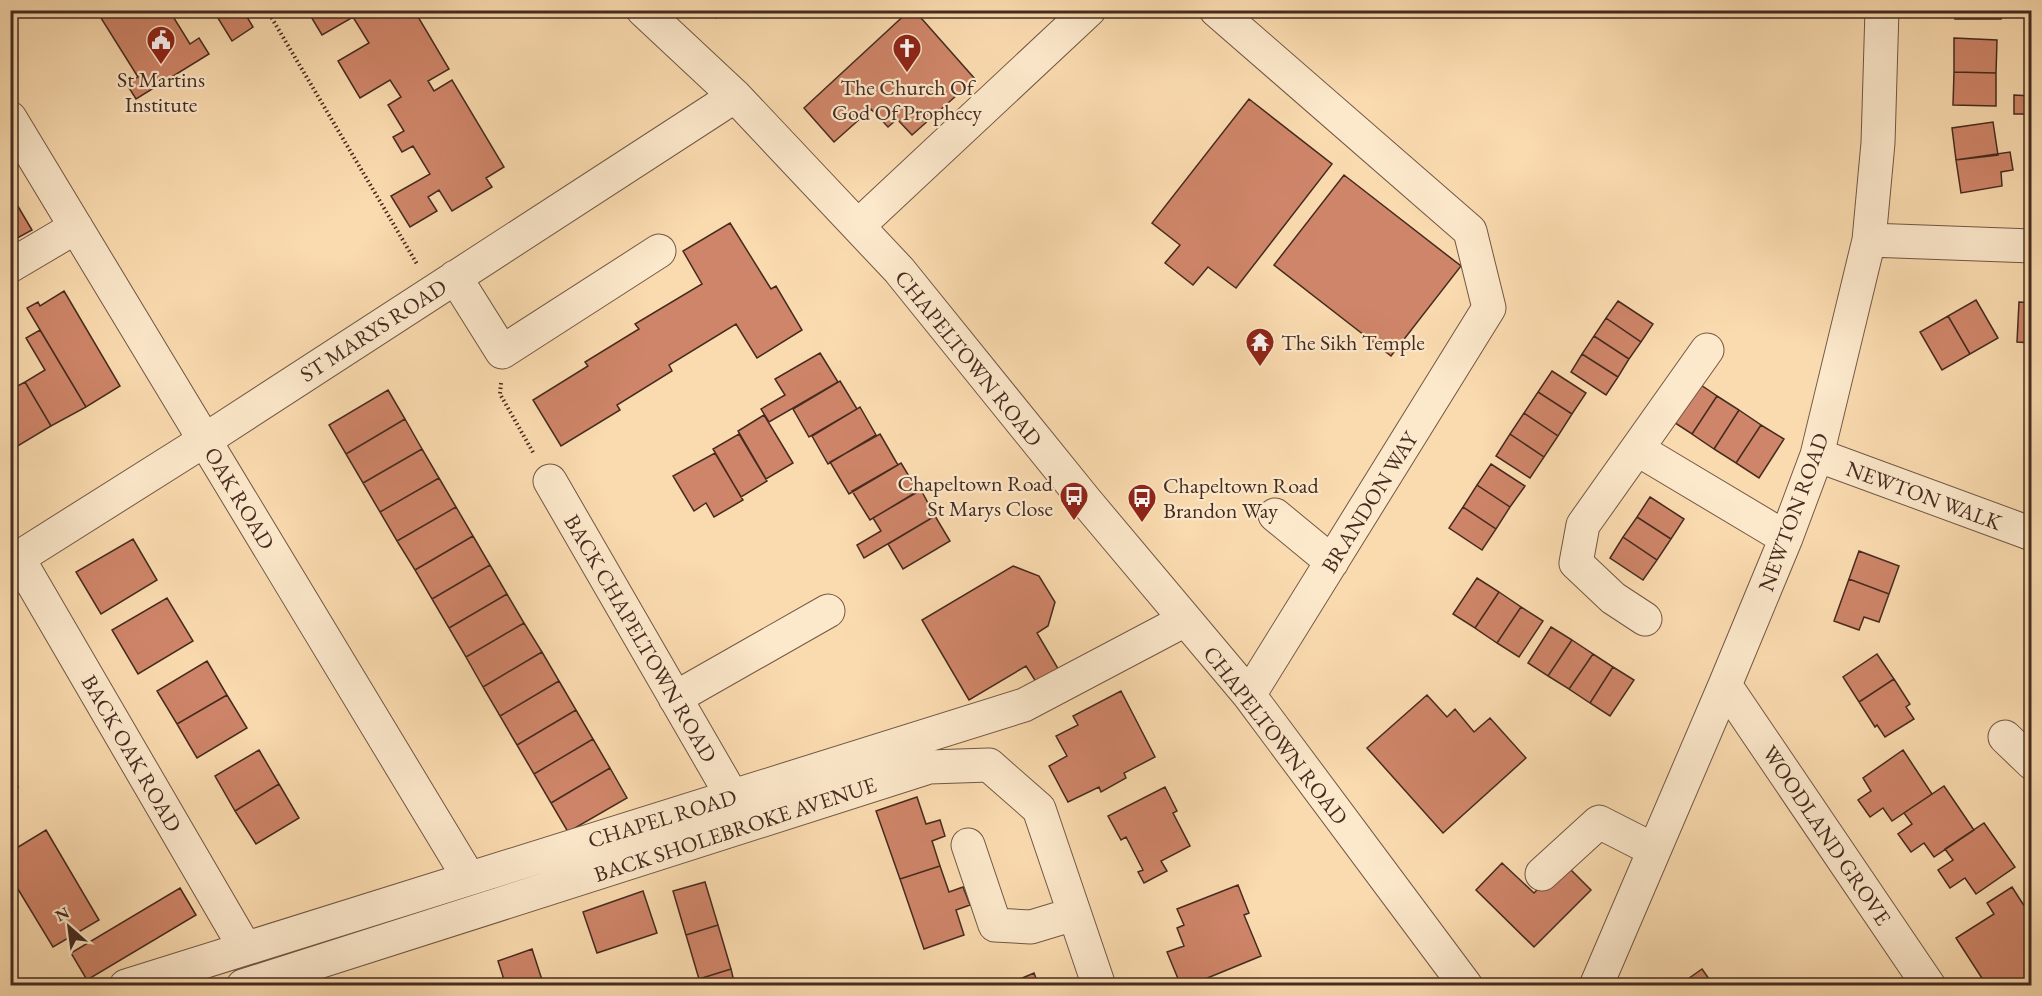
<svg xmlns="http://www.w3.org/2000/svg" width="2042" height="996" font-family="'EB Garamond',serif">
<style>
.building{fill:#cf8569;stroke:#452b20;stroke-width:1.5}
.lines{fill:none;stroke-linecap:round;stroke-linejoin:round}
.minor-casing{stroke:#725744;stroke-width:35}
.path{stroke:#452b20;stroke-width:4;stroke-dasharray:1.5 3;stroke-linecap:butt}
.minor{stroke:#fce8cb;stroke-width:33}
.labels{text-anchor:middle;stroke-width:4.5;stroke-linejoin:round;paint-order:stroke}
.poi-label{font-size:22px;fill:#452b20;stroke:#fce8cb}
.street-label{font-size:22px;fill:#452b20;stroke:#fce8cb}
</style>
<rect width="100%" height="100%" fill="#fadbaf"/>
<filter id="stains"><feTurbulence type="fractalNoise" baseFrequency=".00333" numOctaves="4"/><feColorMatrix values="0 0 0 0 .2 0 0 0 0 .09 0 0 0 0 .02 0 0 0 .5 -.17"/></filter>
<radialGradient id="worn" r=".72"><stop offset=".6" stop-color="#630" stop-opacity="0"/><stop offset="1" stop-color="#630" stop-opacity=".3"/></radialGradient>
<!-- building -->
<path class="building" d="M 96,10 L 169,10 L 190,44 L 199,38 L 209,54 L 136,99 L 126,83 L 138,77 Z
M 213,10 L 243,10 L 253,27 L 232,41 Z
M 307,10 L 414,10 L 449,69 L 428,81 L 434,91 L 452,80 L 504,167 L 486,178 L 492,187 L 452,211 L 439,190 L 428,197 L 437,211 L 410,227 L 391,196 L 430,174 L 413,146 L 402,152 L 393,137 L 404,131 L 388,105 L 401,97 L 390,80 L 360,98 L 338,61 L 369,43 L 353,17 L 322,35 Z
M 707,10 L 723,10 L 716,18 Z
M 910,10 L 914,10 L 975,79 L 912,135 L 897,119 L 888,127 L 871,109 L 834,142 L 804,108 Z
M 1955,10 L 2001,10 L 2001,19 L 1955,19 Z
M 1954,38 L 1997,40 L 1996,73 L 1954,72 Z
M 1954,72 L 1996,73 L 1996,106 L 1953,105 Z
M 2014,95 L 2032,96 L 2032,114 L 2014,114 Z
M 1249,99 L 1332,164 L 1236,288 L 1208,267 L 1193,285 L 1165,263 L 1180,245 L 1152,223 Z
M 1993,122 L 1998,155 L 1956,160 L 1952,128 Z
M 2010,152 L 2013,170 L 2001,172 L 2002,186 L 1961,193 L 1956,160 Z
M 1344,175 L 1461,266 L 1391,356 L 1274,265 Z
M 16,203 L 32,230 L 10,242 L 10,206 Z
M 730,223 L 771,289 L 776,286 L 802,330 L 757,358 L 736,324 L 669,365 L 672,371 L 617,405 L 620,410 L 561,446 L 533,400 L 588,366 L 585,362 L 639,329 L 635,324 L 702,284 L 683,251 Z
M 64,291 L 120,386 L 86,407 L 27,308 L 38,302 L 40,306 Z
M 1976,300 L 1998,338 L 1970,354 L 1948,316 Z
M 1618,301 L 1653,324 L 1641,342 L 1606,318 Z
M 2019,302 L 2032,303 L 2032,343 L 2017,342 Z
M 1948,316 L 1970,354 L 1942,370 L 1920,332 Z
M 1606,318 L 1641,342 L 1629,359 L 1594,336 Z
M 40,330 L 86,407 L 51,426 L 25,382 L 45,370 L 26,338 Z
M 1594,336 L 1629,359 L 1618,377 L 1582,354 Z
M 820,353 L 838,382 L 769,422 L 761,409 L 785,395 L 775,379 Z
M 1582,354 L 1618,377 L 1606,395 L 1571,372 Z
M 1552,371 L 1586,393 L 1572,414 L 1538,392 Z
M 840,381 L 857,409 L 809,437 L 793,409 Z
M 1695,381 L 1717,396 L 1692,434 L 1669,419 Z
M 25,382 L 51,426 L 16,447 L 10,437 L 10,390 Z
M 388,390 L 405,419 L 346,454 L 329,425 Z
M 1538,392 L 1572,414 L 1558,436 L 1524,413 Z
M 1717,396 L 1739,410 L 1714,449 L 1692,434 Z
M 860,407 L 876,435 L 828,464 L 812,436 Z
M 1739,410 L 1761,425 L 1736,463 L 1714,449 Z
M 1524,413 L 1558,436 L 1544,457 L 1510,434 Z
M 764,415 L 793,463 L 766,479 L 738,431 Z
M 405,419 L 422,449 L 363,483 L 346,454 Z
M 1761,425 L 1784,439 L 1759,478 L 1736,463 Z
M 739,434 L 767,481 L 741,497 L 713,449 Z
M 880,434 L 898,465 L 849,494 L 830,462 Z
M 1510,434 L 1544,457 L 1530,478 L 1496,456 Z
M 10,437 L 16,447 L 10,451 Z
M 422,449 L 439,478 L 380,512 L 363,483 Z
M 715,453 L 743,500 L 714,517 L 706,503 L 694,511 L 673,476 Z
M 901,463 L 918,491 L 870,520 L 852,491 Z
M 1491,464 L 1525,486 L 1510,507 L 1477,485 Z
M 439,478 L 456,507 L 397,541 L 380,512 Z
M 1477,485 L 1510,507 L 1496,529 L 1463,507 Z
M 921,490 L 935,516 L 864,558 L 857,545 L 881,531 L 873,518 Z
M 1650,497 L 1684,519 L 1671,539 L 1637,517 Z
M 456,507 L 473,536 L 415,570 L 397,541 Z
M 1463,507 L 1496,529 L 1482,550 L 1449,528 Z
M 935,516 L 950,541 L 903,569 L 888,544 Z
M 1637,517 L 1671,539 L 1657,560 L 1623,537 Z
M 473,536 L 490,565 L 432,599 L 415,570 Z
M 1623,537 L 1657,560 L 1643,580 L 1610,558 Z
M 133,539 L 157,580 L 101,614 L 76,572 Z
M 1859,551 L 1899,566 L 1889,594 L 1849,579 Z
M 490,565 L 507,594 L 449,628 L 432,599 Z
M 1013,566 L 1039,576 L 1055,602 L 1048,626 L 1037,633 L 1060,672 L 1038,685 L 1026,666 L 969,700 L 922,620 Z
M 1477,578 L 1499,592 L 1475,628 L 1453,614 Z
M 1849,579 L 1889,594 L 1879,622 L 1864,617 L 1859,630 L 1834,621 Z
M 1499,592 L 1521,607 L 1497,643 L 1475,628 Z
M 507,594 L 524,623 L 466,657 L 449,628 Z
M 167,598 L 193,641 L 138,674 L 112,630 Z
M 1521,607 L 1543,621 L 1519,657 L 1497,643 Z
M 524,623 L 542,652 L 483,687 L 466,657 Z
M 1551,627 L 1572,640 L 1548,676 L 1528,663 Z
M 1572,640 L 1593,654 L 1569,689 L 1548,676 Z
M 542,652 L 559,681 L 500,716 L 483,687 Z
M 1593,654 L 1613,667 L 1590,703 L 1569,689 Z
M 1877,654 L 1894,679 L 1859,702 L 1843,677 Z
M 207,661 L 227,695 L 177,724 L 157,691 Z
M 1613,667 L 1634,680 L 1610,716 L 1590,703 Z
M 1894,679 L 1910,704 L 1906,707 L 1914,719 L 1885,737 L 1877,725 L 1875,727 L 1859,702 Z
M 559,681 L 576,710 L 517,745 L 500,716 Z
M 1121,691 L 1155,757 L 1124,773 L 1126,778 L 1101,792 L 1099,787 L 1068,802 L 1049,766 L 1067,756 L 1056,736 L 1078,725 L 1073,716 Z
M 227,695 L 247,728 L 197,758 L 177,724 Z
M 1427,695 L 1447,717 L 1455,709 L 1474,732 L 1490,718 L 1526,758 L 1443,833 L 1367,748 Z
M 576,710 L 593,739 L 534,774 L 517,745 Z
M 593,739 L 610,768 L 551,803 L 534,774 Z
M 259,750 L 279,784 L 235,811 L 215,776 Z
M 1903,750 L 1932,794 L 1892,821 L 1883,808 L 1870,817 L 1858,800 L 1871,791 L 1863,778 Z
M 610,768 L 627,798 L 568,832 L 551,803 Z
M 10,773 L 18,787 L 10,791 Z
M 279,784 L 299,818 L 256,844 L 235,811 Z
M 1944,786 L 1974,830 L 1934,857 L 1924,843 L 1911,852 L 1898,834 L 1912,824 L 1904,813 Z
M 1165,787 L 1177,811 L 1173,813 L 1190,846 L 1161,861 L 1167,871 L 1144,883 L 1138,872 L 1143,870 L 1126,837 L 1121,840 L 1108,816 Z
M 917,797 L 926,824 L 940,820 L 945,836 L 932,841 L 940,866 L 900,879 L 876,811 Z
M 1984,823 L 2015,867 L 1976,894 L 1965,878 L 1950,888 L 1938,870 L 1953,860 L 1945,849 Z
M 46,830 L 99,920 L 53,947 L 10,876 L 10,852 Z
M 1502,863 L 1534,893 L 1564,863 L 1591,890 L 1534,947 L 1476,890 Z
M 940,866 L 949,892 L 963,887 L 970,905 L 956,910 L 964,935 L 924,949 L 900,879 Z
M 705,882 L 718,925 L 686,935 L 673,891 Z
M 1238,885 L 1249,913 L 1244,915 L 1261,956 L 1188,986 L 1181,986 L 1167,952 L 1184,946 L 1177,928 L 1184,925 L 1177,909 Z
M 2012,887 L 2032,918 L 2032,986 L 1987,986 L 1956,938 L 1994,914 L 1987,903 Z
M 180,888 L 196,915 L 87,980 L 71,953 Z
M 643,891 L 657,933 L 597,953 L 583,912 Z
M 718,925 L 731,969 L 699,979 L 686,935 Z
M 532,949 L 544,986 L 506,986 L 498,961 Z
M 731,969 L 735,986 L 701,986 L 699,979 Z
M 1702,969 L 1714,986 L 1678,986 Z
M 1034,973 L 1039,986 L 1022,986 L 1020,979 Z"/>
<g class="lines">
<!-- minor casing -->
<g class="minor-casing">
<path id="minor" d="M 643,10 L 735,96 L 899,270 L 1085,500 L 1249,695 L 1466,986
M 1216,10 L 1470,231 L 1489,308 L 1249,695
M 10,118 L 469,878
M 858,226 L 1089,10
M 1869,240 L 2032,246
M 10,266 L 76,227
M 455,277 L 502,352 L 659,251
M 1637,449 L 1786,538
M 1817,455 L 2032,534
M 550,481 L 732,796
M 1275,515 L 1332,562
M 18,558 L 245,948
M 10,563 L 205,440 L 735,96
M 1645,619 L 1613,598 L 1576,563 L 1583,525 L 1707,350
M 1725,685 L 1929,986
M 675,698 L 828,611
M 2005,737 L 2032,763
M 968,845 L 995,925 L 1031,927 L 1074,914
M 1542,874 L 1599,822 L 1654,850
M 126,986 L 1024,705 L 1185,620
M 243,986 L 929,767 L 989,765 L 1039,809 L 1099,986
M 1596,986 L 1725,685 L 1786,538 L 1817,455 L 1869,240 L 1878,143 L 1882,10"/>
</g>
<!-- path -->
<path class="path" d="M 267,10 L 417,264
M 501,383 L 500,394 L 534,454"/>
<!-- minor -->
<use href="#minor" class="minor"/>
</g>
<!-- icons -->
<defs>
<g id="civic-pin" transform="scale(1.5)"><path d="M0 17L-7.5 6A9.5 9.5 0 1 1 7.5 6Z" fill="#8f2418" stroke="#fce8cb"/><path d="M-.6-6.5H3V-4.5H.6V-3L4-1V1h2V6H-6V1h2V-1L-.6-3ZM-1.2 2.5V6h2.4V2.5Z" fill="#fff"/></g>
<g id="church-pin" transform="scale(1.5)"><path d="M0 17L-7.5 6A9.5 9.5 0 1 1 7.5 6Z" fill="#8f2418" stroke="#fce8cb"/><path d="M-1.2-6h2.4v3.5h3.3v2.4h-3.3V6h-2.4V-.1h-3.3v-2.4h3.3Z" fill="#fff"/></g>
<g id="temple-pin" transform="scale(1.5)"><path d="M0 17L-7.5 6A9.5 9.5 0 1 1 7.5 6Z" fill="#8f2418" stroke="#fce8cb"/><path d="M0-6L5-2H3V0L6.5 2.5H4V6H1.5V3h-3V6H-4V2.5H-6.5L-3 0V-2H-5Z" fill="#fff"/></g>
<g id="bus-pin" transform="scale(1.5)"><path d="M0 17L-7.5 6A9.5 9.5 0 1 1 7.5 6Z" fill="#8f2418" stroke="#fce8cb"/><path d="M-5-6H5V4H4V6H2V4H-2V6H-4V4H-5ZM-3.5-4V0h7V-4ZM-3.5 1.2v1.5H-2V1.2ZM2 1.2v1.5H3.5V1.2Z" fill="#fff"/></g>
</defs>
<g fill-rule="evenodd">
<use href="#civic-pin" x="161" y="40"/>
<use href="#church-pin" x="907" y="48"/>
<use href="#temple-pin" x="1260" y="342"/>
<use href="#bus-pin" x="1074" y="496"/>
<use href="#bus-pin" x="1142" y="498"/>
</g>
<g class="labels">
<!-- poi labels -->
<g class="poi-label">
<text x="161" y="87">St Martins<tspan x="161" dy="25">Institute</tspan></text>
<text x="907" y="95">The Church Of<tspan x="907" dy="25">God Of Prophecy</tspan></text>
<text x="1281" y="350" text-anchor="start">The Sikh Temple</text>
<text x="1053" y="491" text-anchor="end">Chapeltown Road<tspan x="1053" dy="25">St Marys Close</tspan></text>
<text x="1163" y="493" text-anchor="start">Chapeltown Road<tspan x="1163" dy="25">Brandon Way</tspan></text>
</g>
<!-- street labels -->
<g class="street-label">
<text transform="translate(373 330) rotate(-33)" y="8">ST MARYS ROAD</text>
<text transform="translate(969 358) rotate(51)" y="8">CHAPELTOWN ROAD</text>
<text transform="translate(1924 495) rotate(20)" y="8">NEWTON WALK</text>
<text transform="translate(240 498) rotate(59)" y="8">OAK ROAD</text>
<text transform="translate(1369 502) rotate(-58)" y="8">BRANDON WAY</text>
<text transform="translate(1793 512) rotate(-70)" y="8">NEWTON ROAD</text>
<text transform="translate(641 638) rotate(60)" y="8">BACK CHAPELTOWN ROAD</text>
<text transform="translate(1276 735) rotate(52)" y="8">CHAPELTOWN ROAD</text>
<text transform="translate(132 753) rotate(60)" y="8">BACK OAK ROAD</text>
<text transform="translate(662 818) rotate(-17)" y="8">CHAPEL ROAD</text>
<text transform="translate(735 829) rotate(-18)" y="8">BACK SHOLEBROKE AVENUE</text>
<text transform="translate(1827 835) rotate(56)" y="8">WOODLAND GROVE</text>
</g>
</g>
<!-- margin -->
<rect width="2042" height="996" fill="none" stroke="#fadbaf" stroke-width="36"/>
<rect x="12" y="12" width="2018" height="972" fill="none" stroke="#452b20" stroke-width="3"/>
<rect x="18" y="18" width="2006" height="960" fill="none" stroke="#452b20" stroke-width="1.5"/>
<!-- north arrow -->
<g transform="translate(69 927) rotate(332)" stroke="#fce8cb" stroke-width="4.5" paint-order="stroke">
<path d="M0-4.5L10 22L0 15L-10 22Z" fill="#452b20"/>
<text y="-9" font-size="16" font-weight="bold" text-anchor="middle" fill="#452b20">N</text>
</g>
<rect width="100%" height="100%" filter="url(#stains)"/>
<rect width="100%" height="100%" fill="url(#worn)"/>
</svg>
